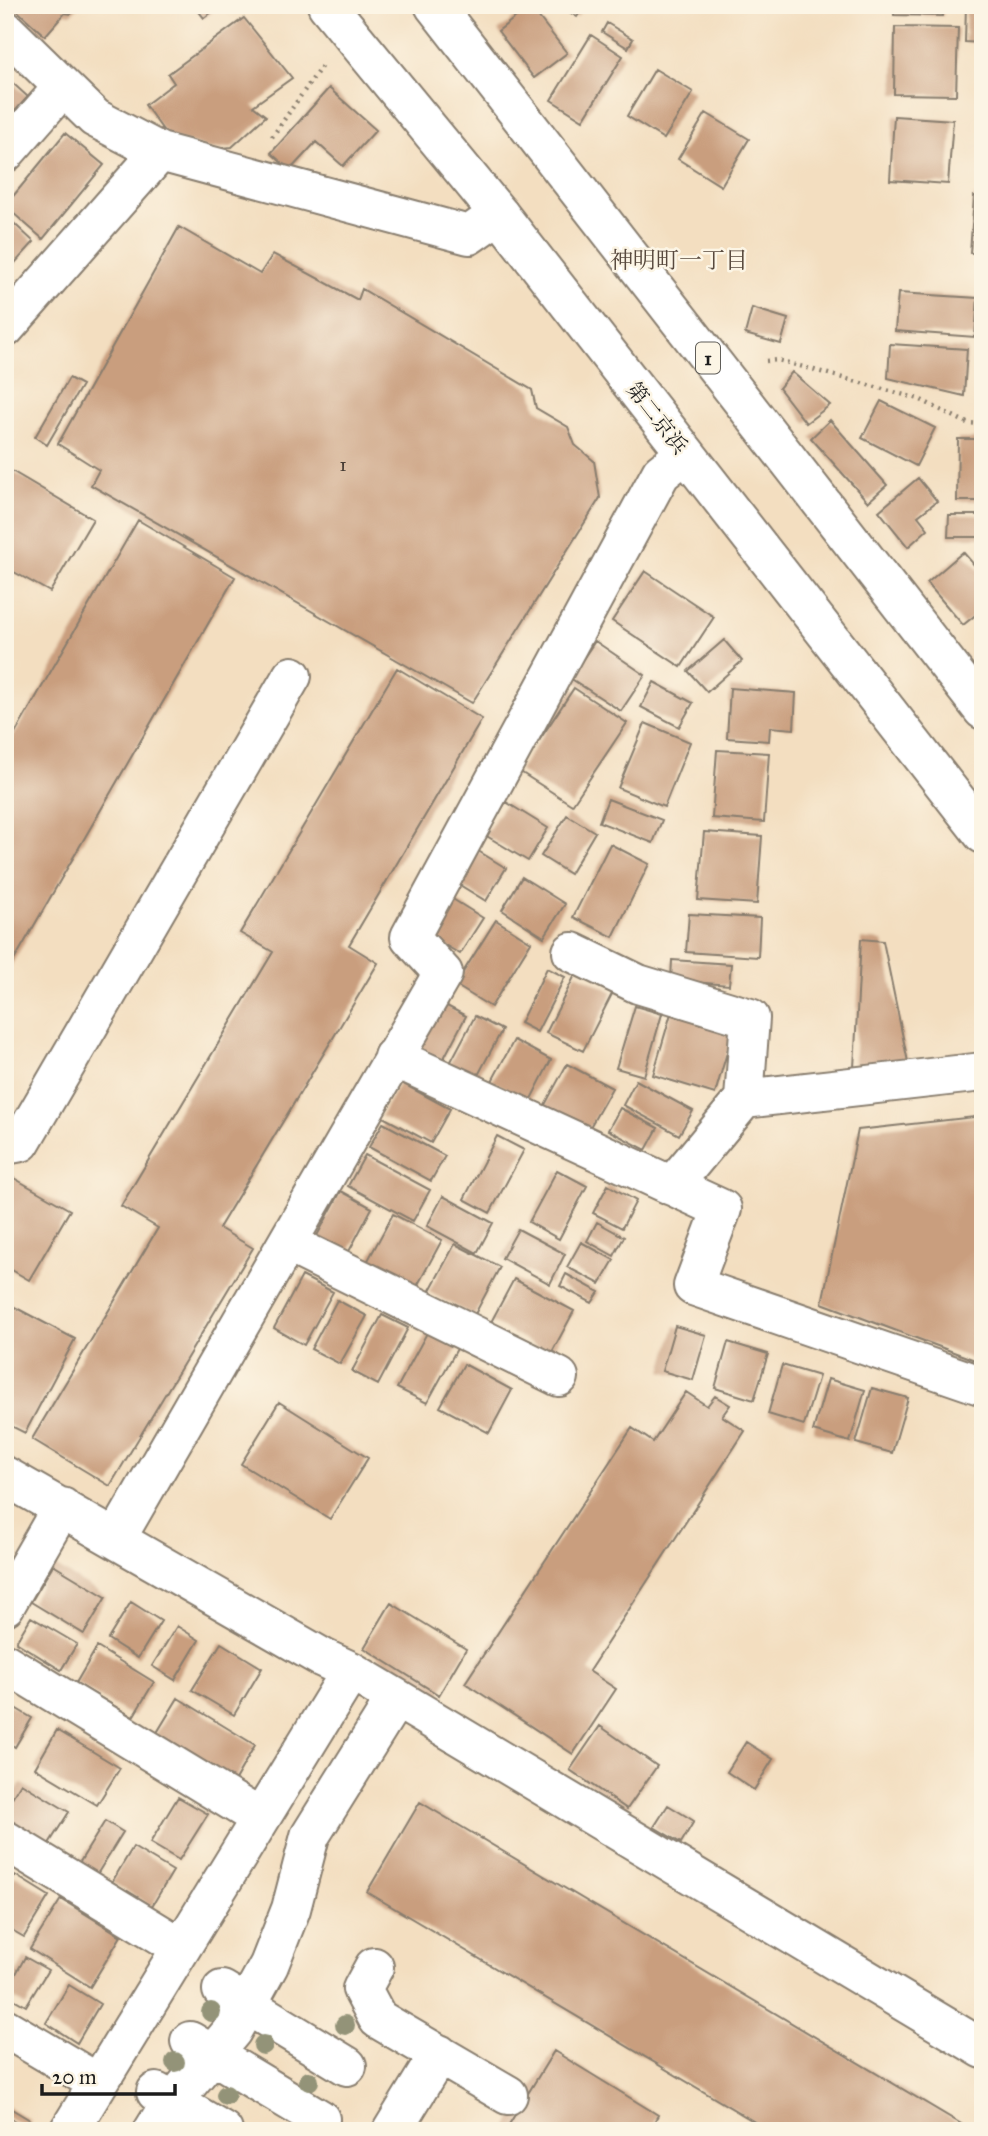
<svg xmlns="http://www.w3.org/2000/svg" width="988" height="2136" font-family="'IM FELL Great Primer','Noto Serif JP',serif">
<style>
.building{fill:#c99e7e}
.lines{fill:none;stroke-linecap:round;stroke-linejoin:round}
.minor-casing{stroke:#887d6e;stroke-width:42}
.highway-casing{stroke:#887d6e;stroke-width:42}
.path{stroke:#887d6e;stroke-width:4.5;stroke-dasharray:2 5;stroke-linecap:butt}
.minor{stroke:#fff;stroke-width:38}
.highway{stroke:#fff;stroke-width:38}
.tree{fill:#939378}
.labels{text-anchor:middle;stroke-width:5;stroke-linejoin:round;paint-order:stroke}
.number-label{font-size:18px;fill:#473c34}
.shield{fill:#fcf5e5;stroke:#5f5d58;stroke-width:2}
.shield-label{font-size:19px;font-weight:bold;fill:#1c1c1c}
.street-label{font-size:21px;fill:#1c1c1c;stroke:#fcf5e5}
.neighbourhood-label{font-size:23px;fill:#594a3e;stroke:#fcf5e5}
</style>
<rect width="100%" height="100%" fill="#fcf5e5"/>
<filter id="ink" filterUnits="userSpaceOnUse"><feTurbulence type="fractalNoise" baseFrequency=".0143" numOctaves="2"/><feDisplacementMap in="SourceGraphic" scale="14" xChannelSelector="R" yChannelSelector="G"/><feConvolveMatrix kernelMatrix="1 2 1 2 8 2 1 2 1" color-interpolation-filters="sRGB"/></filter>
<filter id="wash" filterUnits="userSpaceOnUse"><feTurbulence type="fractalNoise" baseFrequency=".00686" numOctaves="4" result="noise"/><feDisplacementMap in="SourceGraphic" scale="28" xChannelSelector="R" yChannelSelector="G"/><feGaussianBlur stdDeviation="1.57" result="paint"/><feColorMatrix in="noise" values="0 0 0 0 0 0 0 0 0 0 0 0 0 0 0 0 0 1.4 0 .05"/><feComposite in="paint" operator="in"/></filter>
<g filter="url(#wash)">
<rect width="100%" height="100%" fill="#f3dec0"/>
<g id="blocks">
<!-- building -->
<path class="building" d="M 11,5 L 80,5 L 71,14 L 65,13 L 45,36 Z
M 194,5 L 221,5 L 204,18 Z
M 558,5 L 585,5 L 577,17 Z
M 894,5 L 944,5 L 943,16 L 894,15 Z
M 966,5 L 983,5 L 983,43 L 965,42 Z
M 530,6 L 567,53 L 534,78 L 498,31 Z
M 244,18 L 292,78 L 253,106 L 266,116 L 232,147 L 211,149 L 168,137 L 145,105 L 174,83 L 168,74 Z
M 607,23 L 633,39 L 628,48 L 602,32 Z
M 895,27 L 958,28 L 956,95 L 894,94 Z
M 591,35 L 623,56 L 583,120 L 551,100 Z
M 655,69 L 693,92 L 664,139 L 627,116 Z
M 5,76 L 28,97 L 5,122 Z
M 329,88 L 376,130 L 343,166 L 316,142 L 290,170 L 271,153 Z
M 706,113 L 749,139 L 721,186 L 678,159 Z
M 894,116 L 953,120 L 948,184 L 890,180 Z
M 65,133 L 104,165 L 43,239 L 5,206 Z
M 974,196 L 983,197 L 983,253 L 970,253 Z
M 5,215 L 34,242 L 15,263 L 5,255 Z
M 179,227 L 260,274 L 273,254 L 358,300 L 362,289 L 532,390 L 536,408 L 568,427 L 575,445 L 594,461 L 600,498 L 472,703 L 91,485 L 99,470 L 58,444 Z
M 898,293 L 978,298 L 975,337 L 895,331 Z
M 752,308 L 788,319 L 781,344 L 745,334 Z
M 890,344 L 967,349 L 964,396 L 888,378 Z
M 792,372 L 830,405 L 806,423 L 779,388 Z
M 69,378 L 82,385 L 47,445 L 35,437 Z
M 881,401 L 935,428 L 916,466 L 862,438 Z
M 830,420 L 887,485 L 868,502 L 811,438 Z
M 958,439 L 983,439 L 983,501 L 957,501 Z
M 5,467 L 93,519 L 50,592 L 5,567 Z
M 918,478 L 937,501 L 918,516 L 928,529 L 908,547 L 879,511 Z
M 949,515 L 983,515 L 983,537 L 948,537 Z
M 138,520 L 235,577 L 5,976 L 5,751 Z
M 963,552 L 983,575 L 983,609 L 963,625 L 927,583 Z
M 645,571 L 714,617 L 681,667 L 612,621 Z
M 724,640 L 742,661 L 707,692 L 688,671 Z
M 595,641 L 645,675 L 621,711 L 570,678 Z
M 397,668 L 482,719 L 349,945 L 378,963 L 219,1228 L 253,1248 L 110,1486 L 32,1439 L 158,1228 L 121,1206 L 273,952 L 240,933 Z
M 654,682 L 693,703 L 679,727 L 641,707 Z
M 574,688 L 627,723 L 572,805 L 519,771 Z
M 730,688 L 796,693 L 794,729 L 770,727 L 769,741 L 727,738 Z
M 645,723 L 690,742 L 664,807 L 618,788 Z
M 717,750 L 769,753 L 764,822 L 712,818 Z
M 608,799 L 662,820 L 653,843 L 599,822 Z
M 506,802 L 548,828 L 528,861 L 485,835 Z
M 567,815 L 595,832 L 570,874 L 541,856 Z
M 704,832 L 762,836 L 757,904 L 698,900 Z
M 610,844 L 649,864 L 613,937 L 573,917 Z
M 470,846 L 506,868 L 486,901 L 450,879 Z
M 522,877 L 565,904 L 544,937 L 502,910 Z
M 443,893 L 483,918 L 460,954 L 420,930 Z
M 689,914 L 760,918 L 758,957 L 686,952 Z
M 496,920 L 531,942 L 491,1007 L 455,985 Z
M 861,939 L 883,941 L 908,1062 L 854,1068 Z
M 672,960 L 731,964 L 729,985 L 671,980 Z
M 547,968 L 565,977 L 537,1032 L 520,1023 Z
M 576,973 L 613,992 L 583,1051 L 546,1033 Z
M 443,1004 L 466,1016 L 443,1060 L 419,1047 Z
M 635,1006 L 662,1014 L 644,1076 L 616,1068 Z
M 672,1010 L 734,1028 L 715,1094 L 653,1075 Z
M 475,1016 L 502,1030 L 476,1079 L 449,1065 Z
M 514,1040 L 551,1060 L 530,1101 L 492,1081 Z
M 567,1064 L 612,1088 L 585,1136 L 541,1112 Z
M 636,1080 L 693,1111 L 679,1135 L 623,1105 Z
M 400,1082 L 450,1109 L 431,1143 L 381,1116 Z
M 620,1108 L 658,1128 L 646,1150 L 608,1130 Z
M 983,1116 L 983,1363 L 822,1303 L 858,1130 Z
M 383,1123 L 445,1156 L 431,1181 L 369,1147 Z
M 497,1136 L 524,1150 L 490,1213 L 464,1199 Z
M 365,1155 L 430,1190 L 413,1221 L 348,1186 Z
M 557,1170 L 587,1186 L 559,1239 L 529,1222 Z
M 5,1173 L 70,1210 L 29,1280 L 5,1266 Z
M 608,1185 L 636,1201 L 622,1228 L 593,1213 Z
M 341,1191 L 372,1208 L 345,1259 L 313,1243 Z
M 443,1196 L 493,1223 L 477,1253 L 427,1226 Z
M 393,1214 L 442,1240 L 415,1290 L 366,1264 Z
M 597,1222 L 624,1237 L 614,1256 L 587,1241 Z
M 518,1229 L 565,1254 L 550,1284 L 502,1258 Z
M 581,1242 L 614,1260 L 600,1284 L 567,1267 Z
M 455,1244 L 500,1267 L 474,1316 L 429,1292 Z
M 566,1274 L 599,1292 L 592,1303 L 560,1286 Z
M 302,1276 L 333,1292 L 304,1345 L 274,1328 Z
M 514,1279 L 574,1311 L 551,1354 L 491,1322 Z
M 337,1300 L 367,1316 L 340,1364 L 311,1349 Z
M 5,1302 L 75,1339 L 25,1433 L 5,1423 Z
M 382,1315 L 408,1328 L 378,1385 L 352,1371 Z
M 675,1326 L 706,1335 L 693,1380 L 662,1371 Z
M 428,1331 L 458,1347 L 427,1403 L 397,1388 Z
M 728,1342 L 768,1354 L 754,1400 L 715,1388 Z
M 464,1364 L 512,1390 L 489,1433 L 440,1407 Z
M 782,1365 L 819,1376 L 804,1425 L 768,1414 Z
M 828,1379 L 865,1390 L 850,1442 L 813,1431 Z
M 872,1388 L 908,1398 L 892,1453 L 856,1443 Z
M 686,1392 L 707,1406 L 715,1396 L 730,1405 L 722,1416 L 745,1431 L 589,1671 L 616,1689 L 573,1754 L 465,1683 L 632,1428 L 653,1442 Z
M 279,1402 L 368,1458 L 330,1519 L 241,1464 Z
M 53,1565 L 106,1597 L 84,1634 L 31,1602 Z
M 131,1602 L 161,1621 L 138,1658 L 108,1639 Z
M 391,1603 L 466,1649 L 439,1695 L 364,1648 Z
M 31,1617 L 77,1644 L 61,1670 L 16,1642 Z
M 177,1626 L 199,1640 L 175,1680 L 152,1666 Z
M 221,1643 L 262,1668 L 234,1715 L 192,1690 Z
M 97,1647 L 154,1682 L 133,1717 L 76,1683 Z
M 178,1698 L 255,1745 L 233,1783 L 155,1736 Z
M 5,1702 L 32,1718 L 15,1747 L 5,1741 Z
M 600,1726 L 657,1766 L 627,1809 L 570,1770 Z
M 57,1730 L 120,1768 L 97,1805 L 35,1768 Z
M 746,1742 L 773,1759 L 754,1790 L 727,1772 Z
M 21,1783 L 69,1812 L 45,1850 L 5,1826 L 5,1809 Z
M 178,1797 L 208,1814 L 179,1860 L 150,1843 Z
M 420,1802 L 973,2131 L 770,2131 L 367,1892 Z
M 668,1805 L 694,1821 L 681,1843 L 654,1827 Z
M 105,1821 L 123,1832 L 96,1876 L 78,1865 Z
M 133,1847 L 173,1871 L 152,1906 L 112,1882 Z
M 15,1875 L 49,1896 L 24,1937 L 5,1926 L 5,1891 Z
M 61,1899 L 121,1936 L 90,1987 L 30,1949 Z
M 25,1957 L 48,1970 L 26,2006 L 5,1994 Z
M 69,1985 L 100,2004 L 77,2043 L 46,2023 Z
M 554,2051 L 658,2115 L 649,2131 L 505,2131 Z
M 5,2105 L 30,2120 L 25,2127 L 5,2115 Z"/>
</g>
</g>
<g filter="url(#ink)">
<use href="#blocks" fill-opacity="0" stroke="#887d6e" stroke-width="2"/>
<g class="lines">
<!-- minor casing -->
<g class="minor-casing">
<path id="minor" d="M 5,30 L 95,118 L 160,152
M 5,153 L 63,87
M 5,328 L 160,152 L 469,235 L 499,214
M 572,952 L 638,984 L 750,1018 L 744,1099
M 393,1057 L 722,1209 L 693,1286 L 983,1386
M 5,1145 L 21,1142 L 292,676
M 672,1186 L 744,1099 L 983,1072
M 287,1243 L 559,1377
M 5,1476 L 323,1658 L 351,1671 L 983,2049
M 116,1539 L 443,973 L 410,937 L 661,473 L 685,454
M 5,1606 L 62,1507
M 5,1663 L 260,1818
M 5,1840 L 181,1947
M 374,1967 L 362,1989 L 378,2019 L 508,2095
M 222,1990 L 347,2066
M 5,2028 L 98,2083
M 190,2041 L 320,2119
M 156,2092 L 223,2131
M 69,2131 L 351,1671
M 153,2131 L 166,2110 L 232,2031 L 248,2003 L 269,1965 L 291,1909 L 310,1836 L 396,1698
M 392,2131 L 439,2054"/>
</g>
<!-- highway casing -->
<g class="highway-casing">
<path id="highway" d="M 327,5 L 499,214 L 983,834
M 434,5 L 983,710"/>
</g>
<!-- path -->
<path class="path" d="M 272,137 L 323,64
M 766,361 L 778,360 L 919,399 L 967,423 L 983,424"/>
<!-- minor -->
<use href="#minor" class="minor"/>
<!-- highway -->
<use href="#highway" class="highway"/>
</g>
<!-- trees -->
<g class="tree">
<circle cx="211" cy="2012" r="10"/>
<circle cx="345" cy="2025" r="10"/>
<circle cx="263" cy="2045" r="10"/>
<circle cx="175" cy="2062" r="10"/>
<circle cx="309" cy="2081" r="10"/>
<circle cx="226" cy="2095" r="10"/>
</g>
</g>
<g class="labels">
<!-- number labels -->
<g class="number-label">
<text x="343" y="471">1</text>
</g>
<!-- shield labels -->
<rect class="shield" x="696" y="342.5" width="24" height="31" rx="5"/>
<g class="shield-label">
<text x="708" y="365">1</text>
</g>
<!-- street labels -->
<g class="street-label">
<text transform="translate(657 418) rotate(52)" y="7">第二京浜</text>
</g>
<!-- neighbourhood labels -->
<g class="neighbourhood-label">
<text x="679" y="268">神明町一丁目</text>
</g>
</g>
<!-- margin -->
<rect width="988" height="2136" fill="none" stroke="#fcf5e5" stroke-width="28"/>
<!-- scale -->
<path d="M42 2084v10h133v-10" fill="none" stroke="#1c1c1c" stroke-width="3.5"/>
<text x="52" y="2084" font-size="21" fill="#1c1c1c" stroke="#fcf5e5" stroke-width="5" paint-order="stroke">20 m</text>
</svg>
